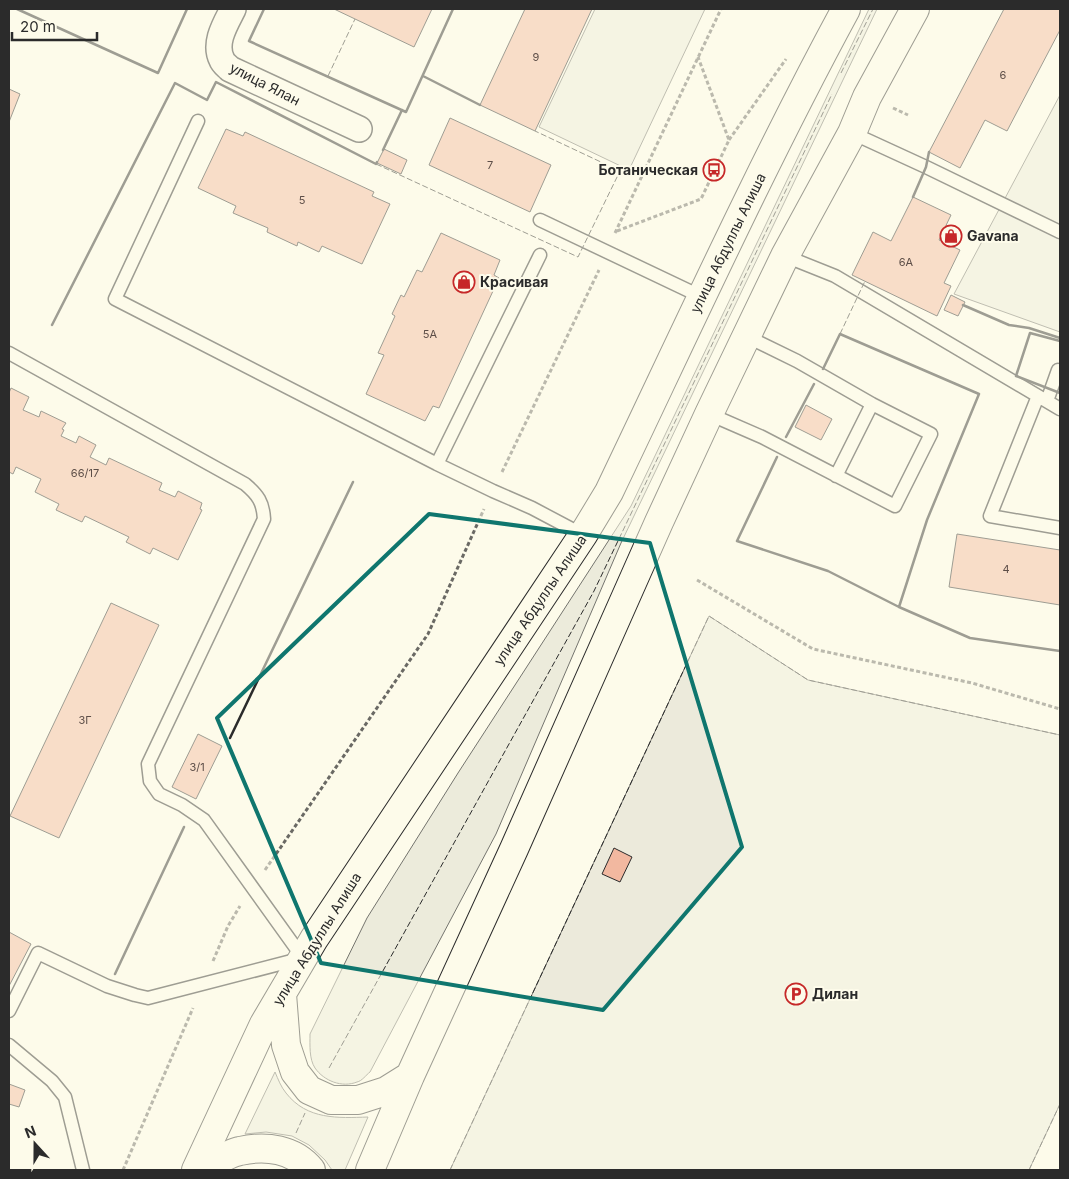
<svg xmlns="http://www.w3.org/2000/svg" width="1069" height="1179" font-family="Inter,sans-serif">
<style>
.grass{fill:#ecebdb;stroke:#74746e}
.parking{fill:#eceadb;stroke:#74746e}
.building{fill:#f2b8a0;stroke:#2b2b2b}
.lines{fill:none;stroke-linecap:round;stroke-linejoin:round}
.service-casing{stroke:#2b2b2b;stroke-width:15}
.minor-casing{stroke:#2b2b2b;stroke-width:28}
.secondary-casing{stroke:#2b2b2b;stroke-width:30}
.primary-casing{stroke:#2b2b2b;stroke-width:30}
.path{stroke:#6a6964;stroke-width:3;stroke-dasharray:4 2.5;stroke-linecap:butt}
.service{stroke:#fdfbea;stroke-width:12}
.minor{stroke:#fdfbea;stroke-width:25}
.secondary{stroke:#fdfbea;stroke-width:28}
.primary{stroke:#fdfbea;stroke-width:28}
.fence{stroke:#2b2b2b;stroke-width:1;stroke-dasharray:6 2.5;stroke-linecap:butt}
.wall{stroke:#2b2b2b;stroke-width:2.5}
.marked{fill:none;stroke:#0f766e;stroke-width:4;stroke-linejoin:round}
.labels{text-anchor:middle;stroke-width:4;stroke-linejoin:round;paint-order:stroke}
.number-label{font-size:11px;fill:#5d4e48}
.street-label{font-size:14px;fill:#2b2b2b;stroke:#fdfbea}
.poi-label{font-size:14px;font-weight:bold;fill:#2b2b2b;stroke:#fdfbea;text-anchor:start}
</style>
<rect width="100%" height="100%" fill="#fdfbea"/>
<!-- grass -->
<path class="grass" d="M 869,9 L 877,9 L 621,543 L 496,834 L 370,1072 C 366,1075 362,1081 357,1082 C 342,1088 324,1081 315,1068 C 309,1059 310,1045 310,1034 L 367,918 L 458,773 L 631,506 Z
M 275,1072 C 278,1079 281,1087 286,1093 C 307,1120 338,1118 368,1117 L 345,1170 L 332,1170 L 325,1160 L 309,1145 L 292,1136 L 266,1132 L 245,1134 Z"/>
<!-- parking -->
<path class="parking" d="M 595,9 L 705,9 L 629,170 L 539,127 Z
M 1060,95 L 1060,332 L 954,294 Z
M 709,616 L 808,680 L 1060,735 L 1060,1104 L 1029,1170 L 450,1170 Z"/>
<!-- building -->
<path class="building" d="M 334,9 L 432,9 L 414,47 Z
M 525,9 L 592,9 L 535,131 L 480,105 Z
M 1004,9 L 1060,9 L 1060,30 L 1007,131 L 985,120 L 960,168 L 929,152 Z
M 9,89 L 20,94 L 9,122 Z
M 450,118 L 551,165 L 530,212 L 429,165 Z
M 226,129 L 243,136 L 245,132 L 374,192 L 372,196 L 390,204 L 362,264 L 322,246 L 319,252 L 298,242 L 297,246 L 267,232 L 268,228 L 233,213 L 236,206 L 198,188 Z
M 384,149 L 407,160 L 401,174 L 377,163 Z
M 913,197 L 951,215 L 939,240 L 960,250 L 944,283 L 951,286 L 937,316 L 852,275 L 873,232 L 891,241 Z
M 441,233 L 500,260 L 494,275 L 499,278 L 439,408 L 433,406 L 425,421 L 366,394 L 384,355 L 378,353 L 395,316 L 392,314 L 401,295 L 404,297 L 417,270 L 422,272 Z
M 951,295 L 965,302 L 958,316 L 944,310 Z
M 11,388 L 29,397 L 23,410 L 39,417 L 41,411 L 66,423 L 62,429 L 64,430 L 61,436 L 76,443 L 79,436 L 96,445 L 90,457 L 106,465 L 109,458 L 162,483 L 159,490 L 175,497 L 178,491 L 202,503 L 200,509 L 202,510 L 178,560 L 153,548 L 150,554 L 126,542 L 129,537 L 85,516 L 82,522 L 56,510 L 59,504 L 35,492 L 41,479 L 16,467 L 13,474 L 9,472 L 9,393 Z
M 806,405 L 832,419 L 821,440 L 795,427 Z
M 957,534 L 1060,550 L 1060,605 L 949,587 Z
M 111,603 L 159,625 L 59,838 L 10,816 Z
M 198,734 L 222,746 L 196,799 L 172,787 Z
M 614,848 L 632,857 L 620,882 L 602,874 Z
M 9,932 L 31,944 L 9,986 Z
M 9,1084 L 25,1090 L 19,1107 L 9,1104 Z"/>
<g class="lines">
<!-- service casing -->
<g class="service-casing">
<path id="service" d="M 198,121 L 115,299 L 437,464 L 493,491 L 532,508 L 583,535
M 852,133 L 926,167 L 1060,232
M 540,220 L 702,297
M 785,256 L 835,276 L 1060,409
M 9,353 L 245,484 C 258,495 263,502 264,519 L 148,764 L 150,781 L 159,794 L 182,805 L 204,820 L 303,958 L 148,998 L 135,995 L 107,986 L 38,953 L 9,1011
M 1038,396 L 990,516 L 1060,528
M 1047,401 L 1058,370
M 709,414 L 762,437 L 895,506 L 931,434 L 872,404 L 797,361 L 746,336
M 437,464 L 540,255
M 836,476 L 872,404
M 9,1045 L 52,1081 L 65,1097 L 83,1170"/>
</g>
<!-- minor casing -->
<g class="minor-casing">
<path id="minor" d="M 233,9 C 226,23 213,43 222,60 C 223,63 227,66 230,69 L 359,129"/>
</g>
<!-- secondary casing -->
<g class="secondary-casing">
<path id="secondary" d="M 282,994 L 286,1045 L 295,1072 L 309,1090 L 331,1100 L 358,1100 L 386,1091 L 410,1076
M 196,1170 L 264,1024 L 314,939 L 583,535 L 609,492 C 686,331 761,166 846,9
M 370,1170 L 410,1076 L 514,849 L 659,522 L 709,414 L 785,256 L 852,133 L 867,97 L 915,9"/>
</g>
<!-- primary casing -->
<g class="primary-casing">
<path id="primary" d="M 198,1170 C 209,1165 229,1153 240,1151 C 266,1145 294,1149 311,1170"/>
</g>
<!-- path -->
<path class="path" d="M 893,108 L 908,115
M 729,140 L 786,59
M 617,231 L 701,199 L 729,140 L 698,57
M 615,233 L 721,9
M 502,472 L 599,270
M 697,580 L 813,649 L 972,683 L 1060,709
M 265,870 L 428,634 L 484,509
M 213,961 L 228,926 L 240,906
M 123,1170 L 193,1008"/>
<!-- service -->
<use href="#service" class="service"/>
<!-- minor -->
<use href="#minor" class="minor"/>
<!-- secondary -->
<use href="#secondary" class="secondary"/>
<!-- primary -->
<use href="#primary" class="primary"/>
<!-- fence -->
<path class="fence" d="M 841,73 L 873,9
M 328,76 L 355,19
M 376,164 L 578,257 L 620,171 L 535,131
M 840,334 L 865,281
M 329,1068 L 594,591 L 832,94
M 296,1133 L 305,1113
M 450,1170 L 709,616 L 808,680 L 1060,735
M 1029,1170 L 1060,1104"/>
<!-- wall -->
<path class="wall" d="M 17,9 L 158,73 L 187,9
M 264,9 L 249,41 L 406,112 L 453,9
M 423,76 L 480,105
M 383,150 L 402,110
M 913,197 L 926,167 L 929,152
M 963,305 L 1009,325 L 1029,328 L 1060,338
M 52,325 L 175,83 L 207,100 L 216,82 L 376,164 L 377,162
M 1060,341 L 1030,333 L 1016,376 L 1060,393
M 786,437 L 814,384
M 777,457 L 737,541 L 828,571 L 899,607 L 927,520 L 979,394 L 840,334 L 823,369
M 899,607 L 970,638 L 1060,651
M 230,738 L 353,482
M 115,974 L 184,827"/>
</g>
<!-- marked area -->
<path d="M0 0H1069V1179H0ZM 429,514 L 650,543 L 742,847 L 603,1010 L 321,963 L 217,718 Z" fill="#fdfbea" fill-opacity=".55" fill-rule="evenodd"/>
<path class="marked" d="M 429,514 L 650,543 L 742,847 L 603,1010 L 321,963 L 217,718 Z"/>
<!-- icons -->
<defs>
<g id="bus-ring" transform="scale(1.125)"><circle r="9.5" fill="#fdfbea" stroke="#c62828" stroke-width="1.5"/><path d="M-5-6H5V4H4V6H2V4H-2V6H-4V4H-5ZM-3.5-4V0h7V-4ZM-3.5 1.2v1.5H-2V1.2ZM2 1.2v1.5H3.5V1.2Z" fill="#c62828"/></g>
<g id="shop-ring" transform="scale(1.125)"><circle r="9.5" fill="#fdfbea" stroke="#c62828" stroke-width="1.5"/><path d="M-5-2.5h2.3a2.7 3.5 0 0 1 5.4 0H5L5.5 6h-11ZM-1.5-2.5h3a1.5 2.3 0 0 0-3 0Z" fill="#c62828"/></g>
<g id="parking-ring" transform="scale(1.125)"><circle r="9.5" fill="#fdfbea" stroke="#c62828" stroke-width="1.5"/><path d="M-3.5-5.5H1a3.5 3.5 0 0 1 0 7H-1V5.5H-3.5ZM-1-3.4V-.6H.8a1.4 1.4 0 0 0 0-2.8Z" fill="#c62828"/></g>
</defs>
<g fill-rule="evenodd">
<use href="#bus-ring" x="714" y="170"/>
<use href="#shop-ring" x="951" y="236"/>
<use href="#shop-ring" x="464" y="282"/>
<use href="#parking-ring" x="796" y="994"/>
</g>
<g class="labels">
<!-- number labels -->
<g class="number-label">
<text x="536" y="61">9</text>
<text x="1003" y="79">6</text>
<text x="490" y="169">7</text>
<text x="302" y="204">5</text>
<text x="906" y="266">6А</text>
<text x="430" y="338">5А</text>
<text x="85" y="477">66/17</text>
<text x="1006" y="573">4</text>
<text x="85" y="724">3Г</text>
<text x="197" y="771">3/1</text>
</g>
<!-- street labels -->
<g class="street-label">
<text transform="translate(265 84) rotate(27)" y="5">улица Ялан</text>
<text transform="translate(728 243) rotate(-64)" y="5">улица Абдуллы Алиша</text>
<text transform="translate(540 600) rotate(-56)" y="5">улица Абдуллы Алиша</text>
<text transform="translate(317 939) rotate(-58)" y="5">улица Абдуллы Алиша</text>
</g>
<!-- poi labels -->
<g class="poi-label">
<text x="698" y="175" text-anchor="end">Ботаническая</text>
<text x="967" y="241">Gavana</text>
<text x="480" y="287">Красивая</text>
<text x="812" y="999">Дилан</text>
</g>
</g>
<!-- border -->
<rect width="1069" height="1179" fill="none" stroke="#2b2b2b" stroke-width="20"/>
<!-- north arrow -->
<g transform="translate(35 1144) rotate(339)" stroke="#fdfbea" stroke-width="4" paint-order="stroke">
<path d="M0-4L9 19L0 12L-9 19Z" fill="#2b2b2b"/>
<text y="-8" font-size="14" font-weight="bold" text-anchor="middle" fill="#2b2b2b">N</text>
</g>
<!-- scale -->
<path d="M12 32v8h85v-8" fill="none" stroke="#2b2b2b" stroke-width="2.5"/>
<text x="20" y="32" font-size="15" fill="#2b2b2b" stroke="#fdfbea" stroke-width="4" paint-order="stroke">20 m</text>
</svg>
